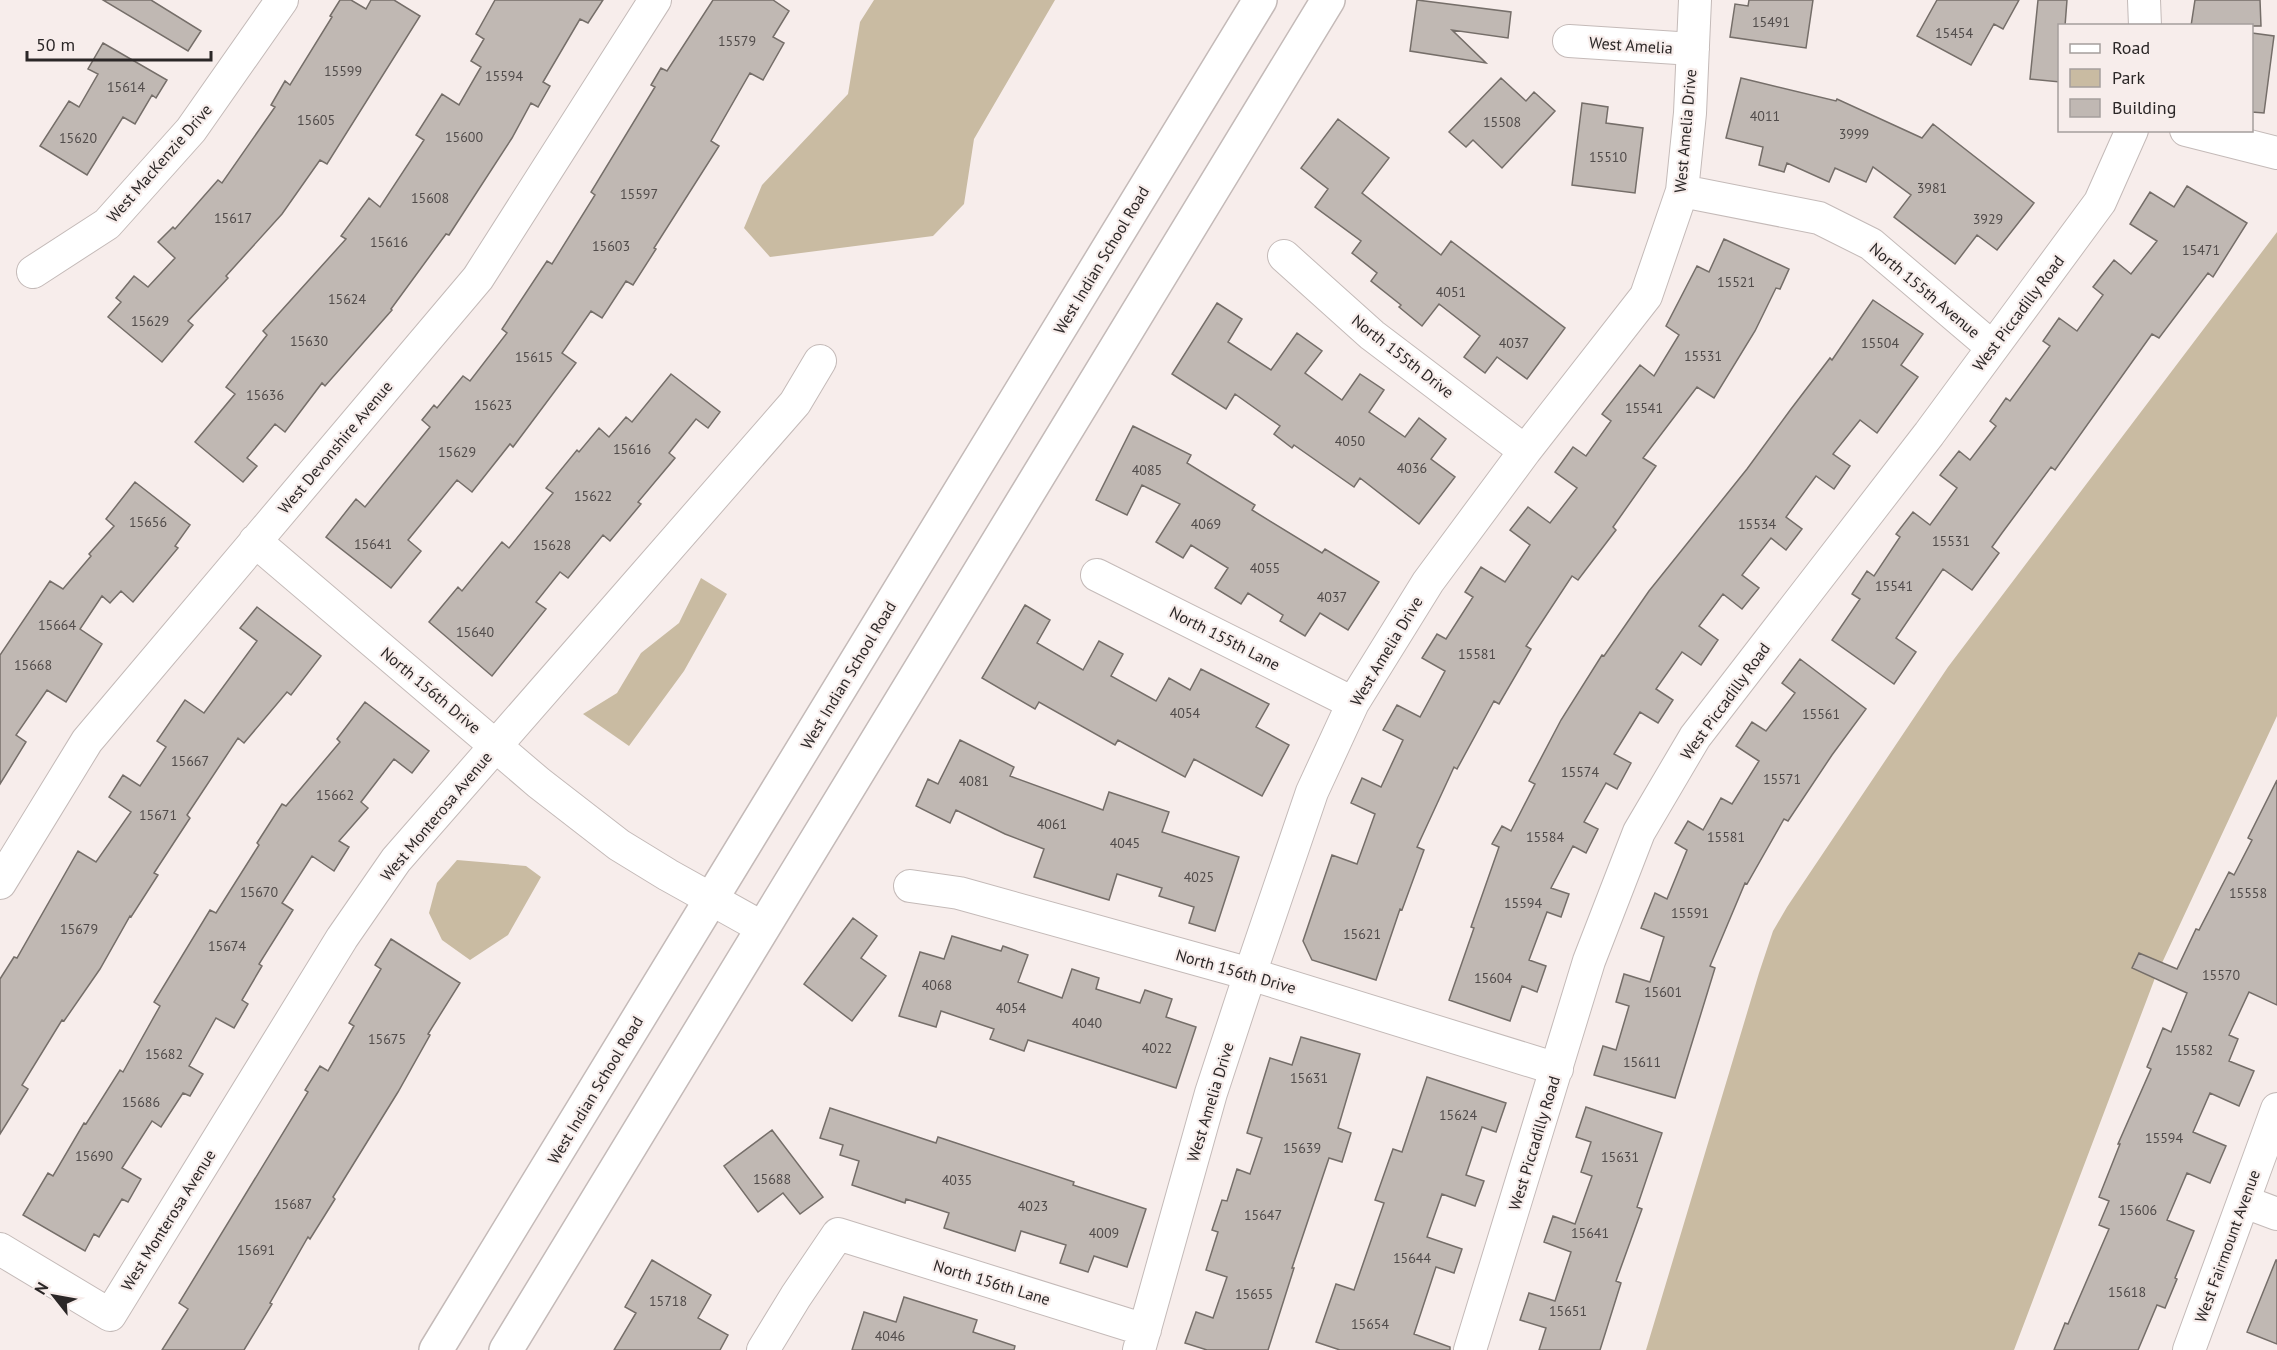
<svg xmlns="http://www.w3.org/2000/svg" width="2277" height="1350" font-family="'PT Sans',sans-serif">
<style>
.green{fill:#c9bba2}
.building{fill:#c0b8b3;stroke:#756e69;stroke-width:1.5}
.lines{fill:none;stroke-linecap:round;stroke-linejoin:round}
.minor-casing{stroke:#c4bab8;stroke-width:34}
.major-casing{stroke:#c4bab8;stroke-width:36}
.minor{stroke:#fff;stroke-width:32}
.major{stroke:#fff;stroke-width:33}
.labels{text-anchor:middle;stroke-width:4.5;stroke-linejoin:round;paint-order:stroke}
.number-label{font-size:14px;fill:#504b4a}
.street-label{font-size:16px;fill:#2b2727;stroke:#f7edeb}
</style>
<rect width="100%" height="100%" fill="#f7edeb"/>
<!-- green -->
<path class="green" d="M 874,0 L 1055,0 L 974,139 L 964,204 L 933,236 L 770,257 L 744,228 L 762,185 L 848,94 L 860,22 Z
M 2277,232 L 2277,716 L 2155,978 L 2014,1350 L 1646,1350 L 1759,973 L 1773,931 L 1787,907 L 1948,667 Z
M 701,578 L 727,594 L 684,671 L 629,746 L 583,714 L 617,693 L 641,653 L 679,623 Z
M 457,860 L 526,866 L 541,877 L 508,935 L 470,960 L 442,940 L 429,913 L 437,883 Z"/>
<!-- building -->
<path class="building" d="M 103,0 L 151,0 L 201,31 L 188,51 Z
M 340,0 L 351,0 L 366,9 L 371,0 L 394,0 L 420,16 L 327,164 L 320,160 L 282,214 L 226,276 L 228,278 L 188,321 L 193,325 L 162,362 L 108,317 L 121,302 L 116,298 L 134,276 L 148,287 L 175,258 L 158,242 L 173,227 L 175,229 L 218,180 L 222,183 L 275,107 L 271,105 L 285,81 L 290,85 L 332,17 L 330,16 Z
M 495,0 L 603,0 L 588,23 L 580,19 L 543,82 L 550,86 L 538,107 L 531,103 L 512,138 L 449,235 L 446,234 L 391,309 L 392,310 L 325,386 L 322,383 L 285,432 L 275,424 L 247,458 L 257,466 L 243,482 L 195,442 L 235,394 L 226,387 L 267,335 L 263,331 L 346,239 L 341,236 L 369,198 L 380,207 L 424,140 L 416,135 L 442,94 L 459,105 L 481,67 L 471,61 L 484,39 L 476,34 Z
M 713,0 L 773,0 L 789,11 L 773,37 L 784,43 L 763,80 L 750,73 L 711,141 L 719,146 L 654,248 L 656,249 L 633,285 L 626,281 L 602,318 L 591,311 L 562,353 L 576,363 L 513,447 L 510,444 L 472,492 L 457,480 L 408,540 L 421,551 L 391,588 L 326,537 L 356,499 L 365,507 L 430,427 L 422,420 L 434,405 L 437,408 L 463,376 L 470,381 L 507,333 L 502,329 L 547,261 L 552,264 L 595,195 L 591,192 L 655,87 L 651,85 L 661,68 L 667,71 Z
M 1417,0 L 1511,12 L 1508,38 L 1452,30 L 1486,63 L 1410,51 Z
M 1749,0 L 1813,0 L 1806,48 L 1730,37 L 1735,4 L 1748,6 Z
M 1937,0 L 2019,0 L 2003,29 L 1994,24 L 1971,65 L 1917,36 Z
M 2038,0 L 2067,0 L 2065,26 L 2060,26 L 2060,82 L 2030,79 Z
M 2195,0 L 2260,0 L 2261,26 L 2191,26 Z
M 2252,33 L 2274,36 L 2264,113 L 2252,112 Z
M 103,43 L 167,80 L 156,98 L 152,95 L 135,124 L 123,117 L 87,175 L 40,146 L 69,101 L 79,107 L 98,74 L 88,69 Z
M 1501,78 L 1526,101 L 1534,92 L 1555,111 L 1502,168 L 1473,140 L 1466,147 L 1449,132 Z
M 1741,78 L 1836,101 L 1837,99 L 1922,138 L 1933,124 L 2034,203 L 1997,250 L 1977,235 L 1955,264 L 1894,217 L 1911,195 L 1873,167 L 1866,182 L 1835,168 L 1829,182 L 1787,163 L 1784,172 L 1759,165 L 1763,147 L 1726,138 Z
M 1582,103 L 1608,107 L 1606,123 L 1643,128 L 1635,193 L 1572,185 Z
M 1338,119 L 1389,158 L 1362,193 L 1441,255 L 1451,241 L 1565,328 L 1527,379 L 1497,357 L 1485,373 L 1464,357 L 1480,336 L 1439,304 L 1422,326 L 1399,307 L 1401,305 L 1371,281 L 1377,273 L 1352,253 L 1361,241 L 1315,207 L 1328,189 L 1301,168 Z
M 2187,186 L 2247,223 L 2213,277 L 2208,273 L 2159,338 L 2152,334 L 2055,470 L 2051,467 L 2002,533 L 1992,547 L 1999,553 L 1972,590 L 1943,569 L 1896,638 L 1916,652 L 1894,684 L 1832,640 L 1860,599 L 1852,594 L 1867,571 L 1874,576 L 1900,537 L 1896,534 L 1913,512 L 1930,525 L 1957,488 L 1940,475 L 1959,451 L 1970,460 L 1996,426 L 1990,421 L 2006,398 L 2010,401 L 2050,346 L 2043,341 L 2059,318 L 2077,331 L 2103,295 L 2093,287 L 2114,260 L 2131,274 L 2157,241 L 2130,224 L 2150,192 L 2174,207 Z
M 1724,239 L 1789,269 L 1780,289 L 1776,288 L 1755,331 L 1714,398 L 1697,387 L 1643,458 L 1656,466 L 1613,527 L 1616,530 L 1578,580 L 1572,576 L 1526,646 L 1531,649 L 1499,704 L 1494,701 L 1457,769 L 1454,767 L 1417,847 L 1424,850 L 1402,910 L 1400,909 L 1376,980 L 1312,960 L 1303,941 L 1332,855 L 1357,864 L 1375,814 L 1351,803 L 1362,778 L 1381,787 L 1403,740 L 1383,730 L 1397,705 L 1420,717 L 1445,671 L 1422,658 L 1437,634 L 1446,639 L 1473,597 L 1465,592 L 1481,567 L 1505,582 L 1530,545 L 1510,530 L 1528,507 L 1550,523 L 1577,488 L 1555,472 L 1573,447 L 1586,456 L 1611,421 L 1602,414 L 1640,365 L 1654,376 L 1679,335 L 1666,326 L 1697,266 L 1709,272 Z
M 1873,300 L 1923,334 L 1901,365 L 1918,377 L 1877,433 L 1860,420 L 1833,454 L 1850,466 L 1834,489 L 1816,476 L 1786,517 L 1802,529 L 1786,550 L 1771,538 L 1742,575 L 1759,588 L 1742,609 L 1723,594 L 1699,626 L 1718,640 L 1701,665 L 1682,652 L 1656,689 L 1673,700 L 1658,723 L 1640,712 L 1614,754 L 1631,763 L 1617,789 L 1606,783 L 1584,822 L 1598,829 L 1586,853 L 1573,846 L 1551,888 L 1569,894 L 1561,917 L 1547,912 L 1529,960 L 1546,966 L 1537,992 L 1522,986 L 1510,1021 L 1449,1000 L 1474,928 L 1471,927 L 1499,847 L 1492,844 L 1502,826 L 1511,831 L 1535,784 L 1529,781 L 1561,720 L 1602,655 L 1604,656 L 1649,591 L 1747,469 L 1791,409 L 1830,358 L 1832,360 Z
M 1217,303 L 1242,319 L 1228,342 L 1271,370 L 1297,333 L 1322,351 L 1305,373 L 1342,400 L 1360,374 L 1384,390 L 1369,412 L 1405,437 L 1419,418 L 1446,439 L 1431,459 L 1455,477 L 1419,524 L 1360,478 L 1354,487 L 1294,445 L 1292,448 L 1274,434 L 1280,426 L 1235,394 L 1226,409 L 1172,374 Z
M 671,374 L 720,412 L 708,428 L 696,419 L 669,453 L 675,458 L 638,502 L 641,504 L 610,541 L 603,535 L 568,578 L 560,572 L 536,602 L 546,609 L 492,676 L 429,622 L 458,587 L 462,591 L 502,542 L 509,548 L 553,493 L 546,488 L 577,450 L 579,452 L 599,428 L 609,437 L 626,417 L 632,422 Z
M 1133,426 L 1191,455 L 1187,463 L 1255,505 L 1252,510 L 1322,553 L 1325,549 L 1379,582 L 1348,630 L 1320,613 L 1305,636 L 1280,621 L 1283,615 L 1248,593 L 1241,604 L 1215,588 L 1228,568 L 1191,545 L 1183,558 L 1156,542 L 1180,504 L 1142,485 L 1127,515 L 1096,500 Z
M 135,482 L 190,525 L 175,546 L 178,548 L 133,602 L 121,591 L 110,603 L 102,596 L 80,629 L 102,644 L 66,702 L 47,690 L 16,735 L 26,742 L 0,784 L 0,655 L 50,581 L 63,589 L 91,556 L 89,554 L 114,526 L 106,519 Z
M 1025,605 L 1050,620 L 1037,643 L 1083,670 L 1099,641 L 1123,654 L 1111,676 L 1156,701 L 1169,678 L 1190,690 L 1201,669 L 1269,704 L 1256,727 L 1289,745 L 1262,796 L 1194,759 L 1185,777 L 1118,740 L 1115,745 L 1039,702 L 1035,709 L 982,678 Z
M 257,607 L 321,656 L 291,695 L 287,692 L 244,743 L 238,738 L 187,815 L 190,818 L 154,873 L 158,875 L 131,917 L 130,916 L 100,969 L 64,1021 L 62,1020 L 22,1085 L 28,1089 L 0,1134 L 0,979 L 14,957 L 17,958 L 78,851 L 96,862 L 131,812 L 109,797 L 123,775 L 140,786 L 166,747 L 157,741 L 185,700 L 204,713 L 257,641 L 240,628 Z
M 1800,659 L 1866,709 L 1832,755 L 1788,821 L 1784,819 L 1747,884 L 1745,883 L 1710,966 L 1715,968 L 1675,1098 L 1594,1075 L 1603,1046 L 1616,1050 L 1629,1006 L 1616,1002 L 1624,974 L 1650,982 L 1664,937 L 1641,928 L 1655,893 L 1667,899 L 1687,850 L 1675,843 L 1688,821 L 1703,830 L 1721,798 L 1732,804 L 1759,761 L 1736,746 L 1752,722 L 1766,731 L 1795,693 L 1782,683 Z
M 365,702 L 429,751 L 412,773 L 394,759 L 361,802 L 368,808 L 339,841 L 349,847 L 334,871 L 312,856 L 282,903 L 293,910 L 259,964 L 262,966 L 242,1000 L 248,1004 L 234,1028 L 216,1018 L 189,1066 L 203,1074 L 190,1096 L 183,1093 L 161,1127 L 152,1121 L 122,1168 L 141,1179 L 128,1202 L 122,1199 L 99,1237 L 94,1234 L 85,1251 L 23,1215 L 48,1173 L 53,1176 L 84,1123 L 86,1124 L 120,1070 L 123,1072 L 160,1006 L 154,1002 L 210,910 L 216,913 L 259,845 L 257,843 L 282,804 L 286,806 L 340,742 L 337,739 Z
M 960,740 L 1014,767 L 1010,776 L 1103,810 L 1109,792 L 1169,812 L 1162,832 L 1239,857 L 1215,931 L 1189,923 L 1194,907 L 1159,896 L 1162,888 L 1117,874 L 1109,900 L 1034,877 L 1044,849 L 1005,834 L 956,810 L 950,823 L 916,806 L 928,779 L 938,784 Z
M 2277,780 L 2277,1005 L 2249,992 L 2229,1035 L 2238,1039 L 2229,1061 L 2254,1071 L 2239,1106 L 2210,1093 L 2193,1132 L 2226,1146 L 2210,1183 L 2187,1173 L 2167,1220 L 2194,1231 L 2175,1278 L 2177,1279 L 2165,1308 L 2157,1305 L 2138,1350 L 2054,1350 L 2065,1323 L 2068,1324 L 2109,1229 L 2099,1225 L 2109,1201 L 2099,1197 L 2120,1144 L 2118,1144 L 2151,1069 L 2147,1067 L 2163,1028 L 2171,1032 L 2187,993 L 2132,968 L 2139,953 L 2177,969 L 2196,929 L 2199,930 L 2229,872 L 2234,875 L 2252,840 L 2248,838 Z
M 853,918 L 877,936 L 861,958 L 886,976 L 852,1021 L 804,984 Z
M 952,936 L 1001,951 L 1003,946 L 1028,955 L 1018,982 L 1062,998 L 1072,969 L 1099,978 L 1096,989 L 1140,1003 L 1145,990 L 1172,999 L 1166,1017 L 1196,1027 L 1176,1088 L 1028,1040 L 1024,1051 L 990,1039 L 994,1029 L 941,1011 L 936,1027 L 899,1016 L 920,952 L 944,959 Z
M 391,939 L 460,983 L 428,1034 L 430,1035 L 398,1092 L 333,1197 L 335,1199 L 310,1239 L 308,1237 L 270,1303 L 272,1304 L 244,1350 L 162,1350 L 188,1309 L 179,1303 L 308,1092 L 305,1090 L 320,1066 L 328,1071 L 354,1026 L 349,1023 L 381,969 L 375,965 Z
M 1301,1037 L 1360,1054 L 1338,1128 L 1351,1133 L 1342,1162 L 1329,1158 L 1292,1268 L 1294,1268 L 1268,1350 L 1207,1350 L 1185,1343 L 1196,1312 L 1213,1318 L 1227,1277 L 1206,1270 L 1218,1232 L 1212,1230 L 1222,1200 L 1227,1201 L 1237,1169 L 1250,1174 L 1262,1138 L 1247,1133 L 1270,1058 L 1292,1065 Z
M 1427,1077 L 1506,1103 L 1496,1132 L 1482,1127 L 1466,1175 L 1484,1181 L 1475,1206 L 1442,1194 L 1427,1237 L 1462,1249 L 1454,1273 L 1436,1267 L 1414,1334 L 1450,1347 L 1450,1350 L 1340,1350 L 1316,1342 L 1336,1284 L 1354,1290 L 1384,1203 L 1375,1200 L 1393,1149 L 1402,1152 Z
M 1586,1107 L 1662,1133 L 1637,1207 L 1642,1209 L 1616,1281 L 1621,1283 L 1600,1350 L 1539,1350 L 1546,1328 L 1520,1320 L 1529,1293 L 1555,1301 L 1571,1252 L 1544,1242 L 1553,1216 L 1575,1224 L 1592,1176 L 1581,1172 L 1591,1142 L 1576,1137 Z
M 830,1108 L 936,1143 L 938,1137 L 1074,1182 L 1073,1185 L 1146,1209 L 1127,1267 L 1094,1256 L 1088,1272 L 1060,1263 L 1066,1245 L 1021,1231 L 1015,1251 L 944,1228 L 949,1213 L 906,1199 L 905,1203 L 852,1185 L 859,1161 L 840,1155 L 843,1145 L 820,1138 Z
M 772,1130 L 823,1197 L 800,1214 L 783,1193 L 758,1212 L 724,1166 Z
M 652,1260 L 711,1295 L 698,1318 L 728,1335 L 720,1350 L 614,1350 L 636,1313 L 625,1307 Z
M 2276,1260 L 2277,1260 L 2277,1344 L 2247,1332 Z
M 904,1297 L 977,1320 L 973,1332 L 1015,1346 L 1014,1350 L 852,1350 L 864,1312 L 896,1322 Z"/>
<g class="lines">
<!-- minor casing -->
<g class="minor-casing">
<path id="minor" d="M 2144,0 L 2145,26
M 1569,41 L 1693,49
M 2186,130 L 2277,153
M 1682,191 L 1819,218 L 1871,244 L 1992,347
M 1284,256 L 1372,335 L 1525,451
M 33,272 L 107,224 L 191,130 L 282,0
M 255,541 L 539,783 L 619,845 L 668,875 L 763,928
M 1097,575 L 1353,703
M 0,883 L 87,741 L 478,278 L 655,0
M 910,886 L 959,893 L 1250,974 L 1557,1069
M 2245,1202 L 2277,1214
M 0,1249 L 110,1315 L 342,938 L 396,860 L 795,403 L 820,361
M 763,1350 L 796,1296 L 838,1234 L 1145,1330
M 1139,1350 L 1211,1093 L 1250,974 L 1312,792 L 1353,703 L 1428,582 L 1525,451 L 1646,296 L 1682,191 L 1690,113 L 1695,0
M 1470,1350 L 1589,961 L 1639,832 L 1695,737 L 1929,434 L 2100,202 L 2132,130
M 2189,1350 L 2277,1109"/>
</g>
<!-- major casing -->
<g class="major-casing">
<path id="major" d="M 436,1350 L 1260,0
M 506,1350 L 1328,0"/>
</g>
<!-- minor -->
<use href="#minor" class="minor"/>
<!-- major -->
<use href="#major" class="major"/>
</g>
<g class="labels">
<!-- number labels -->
<g class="number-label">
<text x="1771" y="27">15491</text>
<text x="1954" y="38">15454</text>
<text x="737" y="46">15579</text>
<text x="343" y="76">15599</text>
<text x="504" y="81">15594</text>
<text x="126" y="92">15614</text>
<text x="1765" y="121">4011</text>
<text x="316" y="125">15605</text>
<text x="1502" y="127">15508</text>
<text x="1854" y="139">3999</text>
<text x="464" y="142">15600</text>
<text x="78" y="143">15620</text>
<text x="1608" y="162">15510</text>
<text x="1932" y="193">3981</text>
<text x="639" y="199">15597</text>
<text x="430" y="203">15608</text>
<text x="233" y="223">15617</text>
<text x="1988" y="224">3929</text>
<text x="389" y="247">15616</text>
<text x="611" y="251">15603</text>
<text x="2201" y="255">15471</text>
<text x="1736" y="287">15521</text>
<text x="1451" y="297">4051</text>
<text x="347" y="304">15624</text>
<text x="150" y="326">15629</text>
<text x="309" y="346">15630</text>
<text x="1514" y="348">4037</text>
<text x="1880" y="348">15504</text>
<text x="1703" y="361">15531</text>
<text x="534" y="362">15615</text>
<text x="265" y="400">15636</text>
<text x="493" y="410">15623</text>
<text x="1644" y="413">15541</text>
<text x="1350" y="446">4050</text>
<text x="632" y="454">15616</text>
<text x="457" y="457">15629</text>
<text x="1412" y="473">4036</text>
<text x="1147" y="475">4085</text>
<text x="593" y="501">15622</text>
<text x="148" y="527">15656</text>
<text x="1206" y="529">4069</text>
<text x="1757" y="529">15534</text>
<text x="1951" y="546">15531</text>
<text x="373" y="549">15641</text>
<text x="552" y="550">15628</text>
<text x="1265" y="573">4055</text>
<text x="1894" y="591">15541</text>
<text x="1332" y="602">4037</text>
<text x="57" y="630">15664</text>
<text x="475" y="637">15640</text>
<text x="1477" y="659">15581</text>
<text x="33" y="670">15668</text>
<text x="1185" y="718">4054</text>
<text x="1821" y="719">15561</text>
<text x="190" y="766">15667</text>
<text x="1580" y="777">15574</text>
<text x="1782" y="784">15571</text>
<text x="974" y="786">4081</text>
<text x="335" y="800">15662</text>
<text x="158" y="820">15671</text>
<text x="1052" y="829">4061</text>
<text x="1545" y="842">15584</text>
<text x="1726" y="842">15581</text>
<text x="1125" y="848">4045</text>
<text x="1199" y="882">4025</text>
<text x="259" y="897">15670</text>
<text x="2248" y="898">15558</text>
<text x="1523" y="908">15594</text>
<text x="1690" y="918">15591</text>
<text x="79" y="934">15679</text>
<text x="1362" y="939">15621</text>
<text x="227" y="951">15674</text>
<text x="2221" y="980">15570</text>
<text x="1493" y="983">15604</text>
<text x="937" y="990">4068</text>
<text x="1663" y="997">15601</text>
<text x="1011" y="1013">4054</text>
<text x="1087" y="1028">4040</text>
<text x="387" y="1044">15675</text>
<text x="1157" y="1053">4022</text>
<text x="2194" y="1055">15582</text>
<text x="164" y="1059">15682</text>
<text x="1642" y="1067">15611</text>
<text x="1309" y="1083">15631</text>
<text x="141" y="1107">15686</text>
<text x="1458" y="1120">15624</text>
<text x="2164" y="1143">15594</text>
<text x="1302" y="1153">15639</text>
<text x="94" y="1161">15690</text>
<text x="1620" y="1162">15631</text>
<text x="772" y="1184">15688</text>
<text x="957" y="1185">4035</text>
<text x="293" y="1209">15687</text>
<text x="1033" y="1211">4023</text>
<text x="2138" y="1215">15606</text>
<text x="1263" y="1220">15647</text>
<text x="1104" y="1238">4009</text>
<text x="1590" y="1238">15641</text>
<text x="256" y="1255">15691</text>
<text x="1412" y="1263">15644</text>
<text x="2127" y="1297">15618</text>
<text x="1254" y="1299">15655</text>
<text x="668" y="1306">15718</text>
<text x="1568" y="1316">15651</text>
<text x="1370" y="1329">15654</text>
<text x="890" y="1341">4046</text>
</g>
<!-- street labels -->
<g class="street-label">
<text transform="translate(1631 45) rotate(4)" y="6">West Amelia</text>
<text transform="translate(1685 131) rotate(-85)" y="6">West Amelia Drive</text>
<text transform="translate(159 163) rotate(-49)" y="6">West MacKenzie Drive</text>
<text transform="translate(1101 260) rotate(-59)" y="6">West Indian School Road</text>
<text transform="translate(1925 290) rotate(40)" y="6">North 155th Avenue</text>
<text transform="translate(2018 313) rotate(-53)" y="6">West Piccadilly Road</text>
<text transform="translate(1403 356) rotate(38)" y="6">North 155th Drive</text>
<text transform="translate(335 447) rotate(-50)" y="6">West Devonshire Avenue</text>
<text transform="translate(1225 638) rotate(27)" y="6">North 155th Lane</text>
<text transform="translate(1386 651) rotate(-59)" y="6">West Amelia Drive</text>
<text transform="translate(848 675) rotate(-59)" y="6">West Indian School Road</text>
<text transform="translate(431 690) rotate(40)" y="6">North 156th Drive</text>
<text transform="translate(1725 701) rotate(-54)" y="6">West Piccadilly Road</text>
<text transform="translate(436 816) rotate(-50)" y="6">West Monterosa Avenue</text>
<text transform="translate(1236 971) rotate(16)" y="6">North 156th Drive</text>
<text transform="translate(595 1090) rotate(-59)" y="6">West Indian School Road</text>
<text transform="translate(1210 1102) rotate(-73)" y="6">West Amelia Drive</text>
<text transform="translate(1534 1143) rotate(-73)" y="6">West Piccadilly Road</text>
<text transform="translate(168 1220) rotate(-58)" y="6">West Monterosa Avenue</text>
<text transform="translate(2227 1246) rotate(-70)" y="6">West Fairmount Avenue</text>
<text transform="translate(992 1282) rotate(17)" y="6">North 156th Lane</text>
</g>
</g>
<!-- legend -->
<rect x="2058" y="24" width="195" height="108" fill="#f7edeb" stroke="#a59e9d" stroke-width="1.5"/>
<rect x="2070" y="44" width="30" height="9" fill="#ffffff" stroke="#a59e9d" stroke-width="1.5"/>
<text x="2112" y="54" font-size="18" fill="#2b2727">Road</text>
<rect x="2070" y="69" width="30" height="18" fill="#c9bba2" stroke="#a59e9d" stroke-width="1.5"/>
<text x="2112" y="84" font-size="18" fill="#2b2727">Park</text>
<rect x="2070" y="99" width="30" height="18" fill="#c0b8b3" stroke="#a59e9d" stroke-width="1.5"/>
<text x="2112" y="114" font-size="18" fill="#2b2727">Building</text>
<!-- north arrow -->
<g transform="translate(54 1296) rotate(301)" stroke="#f7edeb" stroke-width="4.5" paint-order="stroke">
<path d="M0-4.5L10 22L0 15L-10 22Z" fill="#2b2727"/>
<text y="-9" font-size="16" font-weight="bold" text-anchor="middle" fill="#2b2727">N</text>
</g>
<!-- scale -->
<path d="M27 51v9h184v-9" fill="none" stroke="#2b2727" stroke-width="3"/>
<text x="36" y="51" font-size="18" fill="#2b2727" stroke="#f7edeb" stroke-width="4.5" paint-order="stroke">50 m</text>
</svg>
